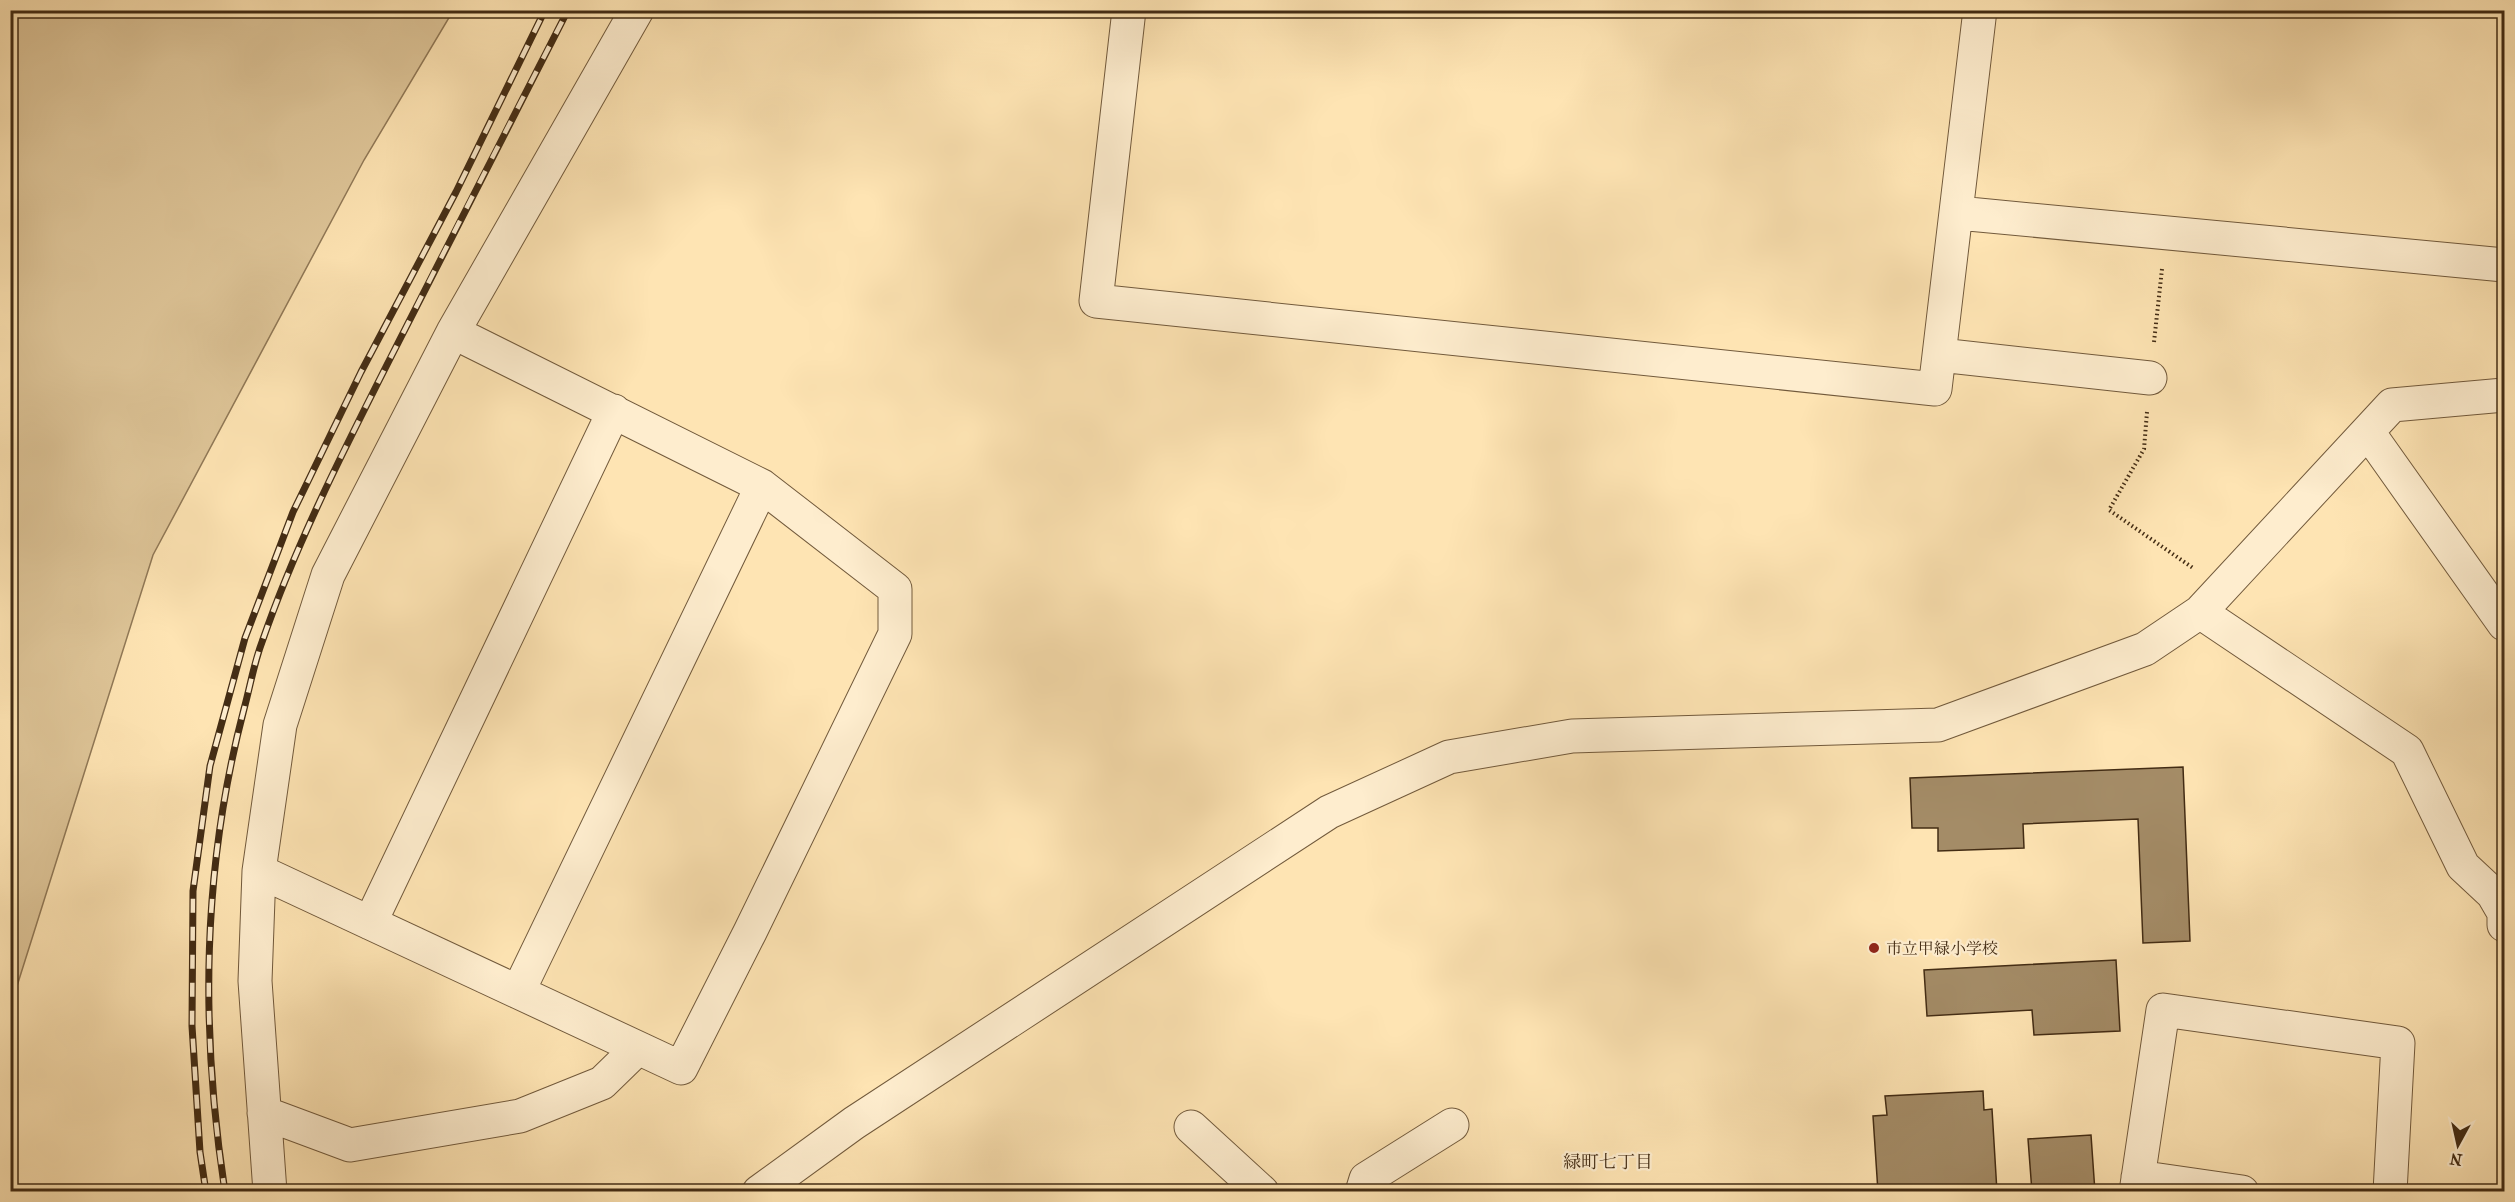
<svg xmlns="http://www.w3.org/2000/svg" width="2515" height="1202" font-family="'IM FELL French Canon','Noto Serif JP',serif">
<style>
.green{fill:#dec598;stroke:#907856;stroke-width:1.5}
.building{fill:#a48c67;stroke:#432c14;stroke-width:1.5}
.lines{fill:none;stroke-linecap:round;stroke-linejoin:round}
.street-casing{stroke:#725a3c;stroke-width:35}
.path{stroke:#432c14;stroke-width:4;stroke-dasharray:1.5 3;stroke-linecap:butt}
.street{stroke:#feedce;stroke-width:33}
.rail-casing{stroke:#432c14;stroke-width:7}
.rail{stroke:#feedce;stroke-width:4.5;stroke-dasharray:14;stroke-linecap:butt}
.poi-dot{fill:#8f2418;stroke:#feedce;stroke-width:2}
.labels{text-anchor:middle;stroke-width:4.5;stroke-linejoin:round;paint-order:stroke}
.poi-label{font-size:16px;fill:#432c14;stroke:#feedce;text-anchor:start}
.neighbourhood-label{font-size:18px;fill:#432c14;stroke:#feedce}
</style>
<rect width="100%" height="100%" fill="#fee4b3"/>
<filter id="stains"><feTurbulence type="fractalNoise" baseFrequency=".00333" numOctaves="4"/><feColorMatrix values="0 0 0 0 .2 0 0 0 0 .09 0 0 0 0 .02 0 0 0 .5 -.17"/></filter>
<radialGradient id="worn" r=".72"><stop offset=".6" stop-color="#630" stop-opacity="0"/><stop offset="1" stop-color="#630" stop-opacity=".3"/></radialGradient>
<!-- green -->
<path class="green" d="M 11,10 L 453,11 L 364,160 L 153,555 L 11,1005 Z"/>
<!-- building -->
<path class="building" d="M 2183,767 L 2190,941 L 2143,943 L 2138,819 L 2023,824 L 2024,848 L 1938,851 L 1938,828 L 1912,828 L 1910,778 Z
M 2116,960 L 2120,1031 L 2034,1035 L 2032,1010 L 1927,1016 L 1924,970 Z
M 1983,1091 L 1984,1110 L 1992,1109 L 1997,1192 L 1878,1192 L 1873,1116 L 1887,1115 L 1885,1096 Z
M 2091,1135 L 2095,1192 L 2032,1192 L 2028,1139 Z"/>
<g class="lines">
<!-- street casing -->
<g class="street-casing">
<path id="street" d="M 1129,10 L 1096,301 L 1935,389 L 1980,10
M 1958,213 L 2504,265
M 1940,355 L 2150,378
M 2368,432 L 2504,624
M 2200,612 L 2407,751 L 2463,866 L 2493,894 L 2504,892
M 259,871 L 681,1068 L 750,932 L 895,634 L 895,589 L 762,486 L 453,332
M 2493,894 L 2504,913 L 2504,925
M 370,923 L 614,411
M 518,992 L 762,486
M 264,1113 L 350,1145 L 520,1116 L 602,1083 L 638,1048
M 1191,1127 L 1262,1192
M 2138,1177 L 2242,1192
M 270,1192 L 255,981 L 259,871 L 280,725 L 328,575 L 453,332 L 637,10
M 759,1192 L 854,1123 L 1329,812 L 1449,757 L 1572,736 L 1938,725 L 2145,649 L 2200,612 L 2392,405 L 2504,395
M 1362,1192 L 1366,1179 L 1452,1125
M 2136,1192 L 2163,1010 L 2398,1043 L 2390,1192"/>
</g>
<!-- path -->
<path class="path" d="M 2154,342 L 2162,269
M 2147,412 L 2144,449 L 2109,510 L 2193,568"/>
<!-- street -->
<use href="#street" class="street"/>
<!-- rail casing -->
<g class="rail-casing">
<path id="rail" d="M 206,1192 L 200,1152 L 192,1026 L 193,891 L 210,766 L 245,638 L 293,512 L 361,372 L 456,192 L 545,10
M 225,1192 C 200,1028 202,869 244,709 C 250,687 254,663 262,642 C 298,538 349,440 398,343 C 454,232 511,121 568,10"/>
</g>
<!-- rail -->
<use href="#rail" class="rail"/>
</g>
<!-- markers -->
<circle class="poi-dot" cx="1874" cy="948" r="6"/>
<g class="labels">
<!-- poi labels -->
<g class="poi-label">
<text x="1886" y="954">市立甲緑小学校</text>
</g>
<!-- neighbourhood labels -->
<g class="neighbourhood-label">
<text x="1608" y="1168">緑町七丁目</text>
</g>
</g>
<!-- margin -->
<rect width="2515" height="1202" fill="none" stroke="#fee4b3" stroke-width="36"/>
<rect x="12" y="12" width="2491" height="1178" fill="none" stroke="#432c14" stroke-width="3"/>
<rect x="18" y="18" width="2479" height="1166" fill="none" stroke="#432c14" stroke-width="1.5"/>
<!-- north arrow -->
<g transform="translate(2458 1145) rotate(188)" stroke="#feedce" stroke-width="4.5" paint-order="stroke">
<path d="M0-4.5L10 22L0 15L-10 22Z" fill="#432c14"/>
<text y="-9" font-size="16" font-weight="bold" text-anchor="middle" fill="#432c14">N</text>
</g>
<rect width="100%" height="100%" filter="url(#stains)"/>
<rect width="100%" height="100%" fill="url(#worn)"/>
</svg>
